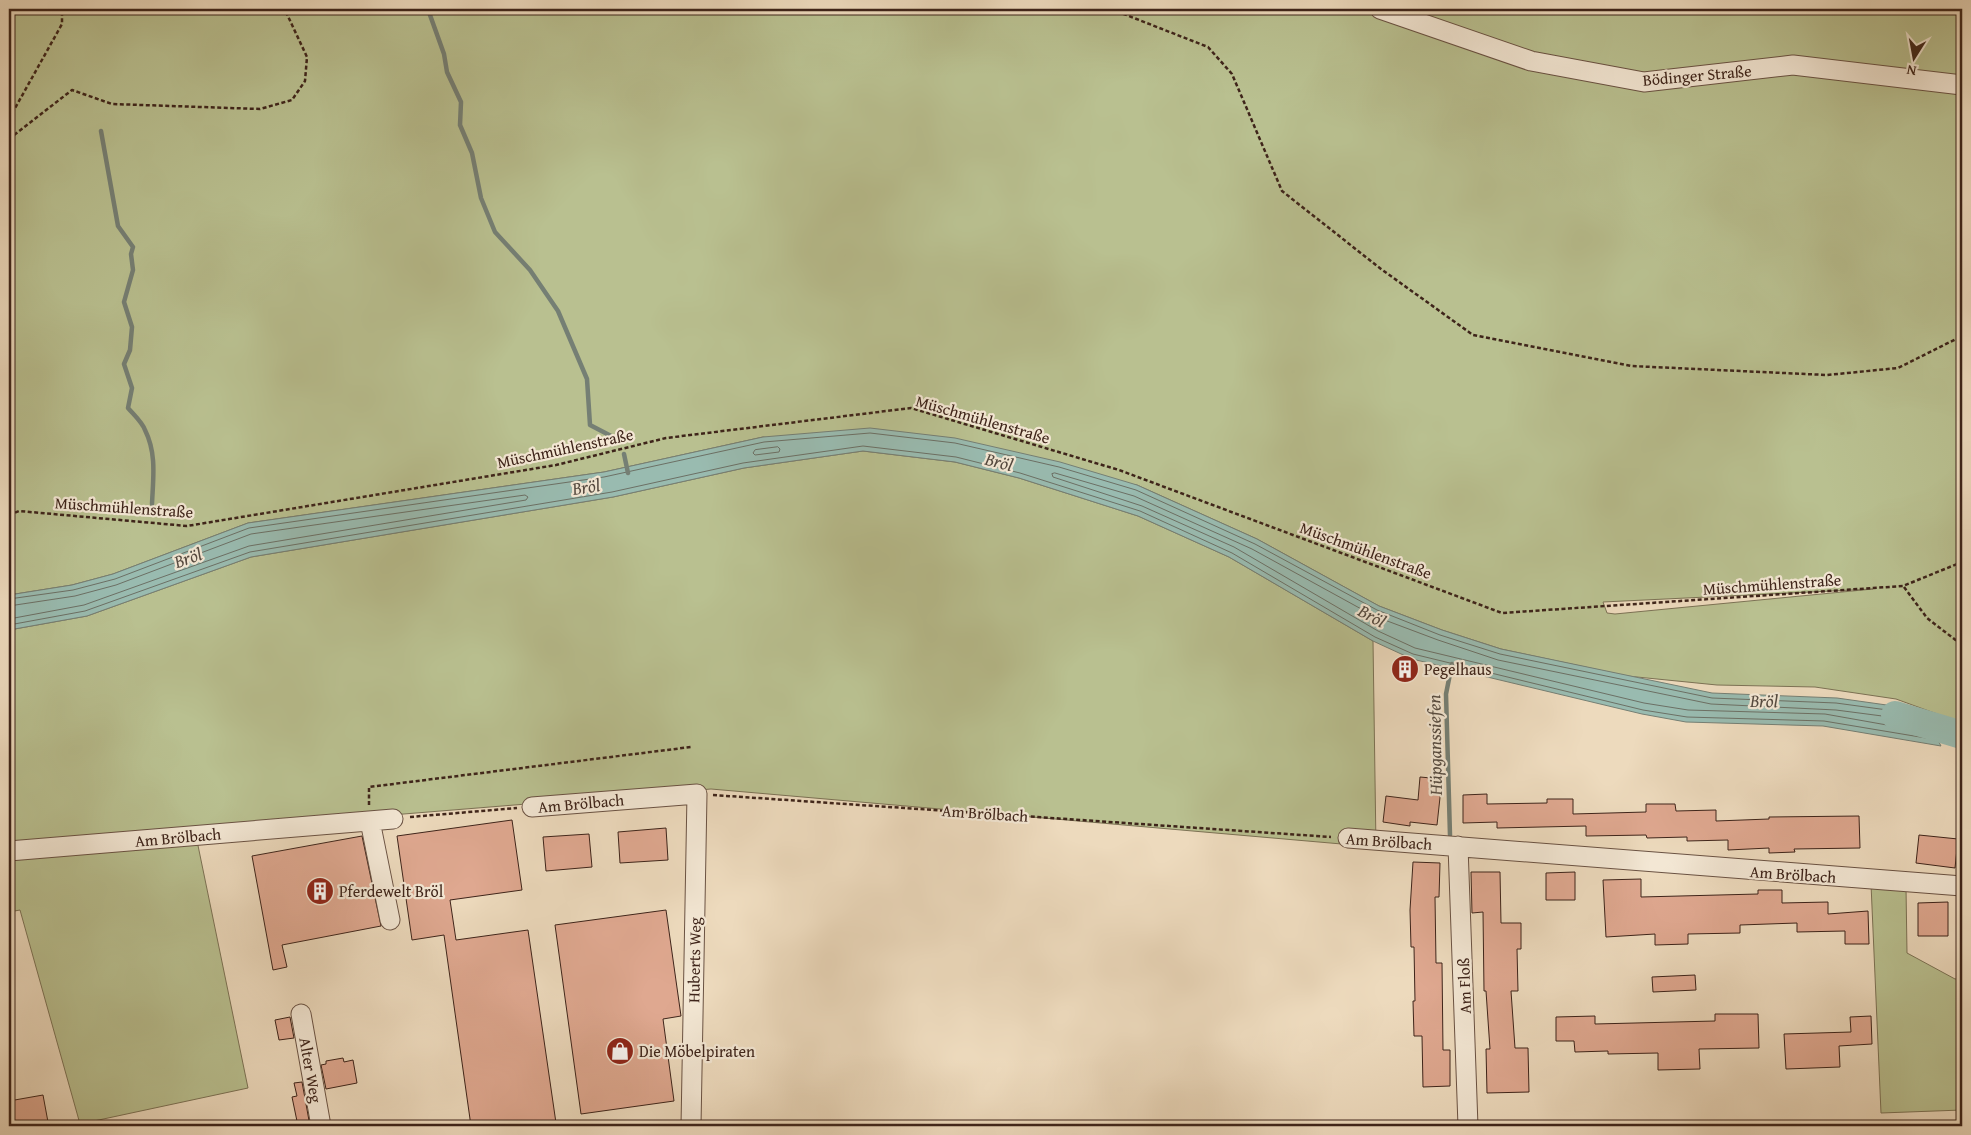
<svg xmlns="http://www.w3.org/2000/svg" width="1971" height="1135" font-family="'Gentium Book Plus',serif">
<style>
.green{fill:#b9c090;stroke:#7c7255;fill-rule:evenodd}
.water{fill:#99bbb0;stroke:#757f74}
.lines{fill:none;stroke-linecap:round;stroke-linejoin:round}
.shore{stroke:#6c7065;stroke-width:1}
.stream{stroke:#757f74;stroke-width:4.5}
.river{stroke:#99bbb0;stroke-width:28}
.building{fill:#dfa890;stroke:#3e241a}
.minor-casing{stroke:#6a5243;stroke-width:21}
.path{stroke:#3e241a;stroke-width:2.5;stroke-dasharray:4 2.5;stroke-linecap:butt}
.minor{stroke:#f3e7d4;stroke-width:19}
.labels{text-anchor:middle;stroke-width:4.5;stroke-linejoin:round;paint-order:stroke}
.street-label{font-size:16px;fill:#3e241a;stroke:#f3e7d4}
.poi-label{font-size:16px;fill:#3e241a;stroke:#f3e7d4;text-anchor:start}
.water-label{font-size:18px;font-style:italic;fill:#554a40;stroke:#f3e7d4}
</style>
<rect width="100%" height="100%" fill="#eddabd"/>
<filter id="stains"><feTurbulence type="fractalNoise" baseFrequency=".004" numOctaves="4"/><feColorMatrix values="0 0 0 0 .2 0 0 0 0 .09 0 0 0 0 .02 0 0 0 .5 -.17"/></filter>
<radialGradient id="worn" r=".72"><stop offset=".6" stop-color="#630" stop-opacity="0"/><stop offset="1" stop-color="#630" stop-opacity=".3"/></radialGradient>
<!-- green -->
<path class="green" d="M 9,9 L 1962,9 L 1962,723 L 1896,699 L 1815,687 L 1717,685 L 1627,676 L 1501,649 L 1442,630 L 1379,606 L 1257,539 L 1137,485 L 763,437 L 604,472 L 248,523 L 113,574 L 72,585 L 9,595 ZM 1873,589 L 1615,614 L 1607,613 L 1603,602 Z
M 863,451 L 955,462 L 1019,478 L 1138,516 L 1229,557 L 1373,641 L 1376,847 L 711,789 L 195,831 L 248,1088 L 80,1124 L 20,910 L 9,912 L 9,630 L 87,616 L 251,557 L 613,497 L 744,468 Z
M 1871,884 L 1906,888 L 1907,953 L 1955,979 L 1962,978 L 1962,1110 L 1881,1113 Z"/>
<!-- water -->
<path class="water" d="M 870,428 L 955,438 L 1060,462 L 1137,485 L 1257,539 L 1379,606 L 1442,630 L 1501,649 L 1712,693 L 1837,698 L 1922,710 L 1941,746 L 1823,726 L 1686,722 L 1642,714 L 1412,659 L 1373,641 L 1229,557 L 1138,516 L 1019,478 L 955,462 L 863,451 L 744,468 L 613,497 L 251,557 L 87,616 L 9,630 L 9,595 L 72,585 L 113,574 L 248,523 L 604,472 L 763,437 Z"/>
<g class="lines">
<!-- shore -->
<path class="shore" d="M 778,447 L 780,449 L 779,452 L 755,455 L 753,453 L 755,450 Z
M 1055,473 L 1134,496 L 1252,549 L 1374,616 L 1438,640 L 1498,660 L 1711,704 L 1836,710 L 1913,720 L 1918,728 L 1915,730 L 1825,714 L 1688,710 L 1644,703 L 1415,648 L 1378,631 L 1234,547 L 1142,506 L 1053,477 L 1052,474 Z
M 9,599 L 73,590 L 115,579 L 249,528 L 604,477 L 764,442 L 870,433 L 955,443 L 1059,467 L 1136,490 L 1255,544 L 1377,610 L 1440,635 L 1500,654 L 1712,698 L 1836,703 L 1917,714 L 1929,736 L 1926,738 L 1824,721 L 1687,717 L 1643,710 L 1413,654 L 1375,637 L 1232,553 L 1140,511 L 1020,473 L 956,457 L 863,446 L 743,463 L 612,492 L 250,552 L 85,611 L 9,625
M 9,606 L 75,596 L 116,585 L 251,534 L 525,495 L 528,497 L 526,500 L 249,546 L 84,605 L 9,619"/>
<!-- stream -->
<path class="stream" d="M 432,9 L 430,15 L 444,54 L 447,72 L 461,102 L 460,125 L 472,153 L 481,198 L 495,232 L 530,270 L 558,311 L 587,379 L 590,425 L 615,438
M 101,131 L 118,226 L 133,247 L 131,254 L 133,270 L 124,302 L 132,327 L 130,350 L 124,364 L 132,388 L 128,408 C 134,415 142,422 145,430 C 157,454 153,479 152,504
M 624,454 L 628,473
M 1450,835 L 1446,694 L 1452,664"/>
<!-- river -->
<path class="river" d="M 1895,715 L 1962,735"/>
</g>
<!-- building -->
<path class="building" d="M 1420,777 L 1442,779 L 1437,825 L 1410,822 L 1410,826 L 1383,822 L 1386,796 L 1418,800 Z
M 1487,794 L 1487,804 L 1547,803 L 1547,799 L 1573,799 L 1573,814 L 1646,812 L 1646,804 L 1675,804 L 1676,811 L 1716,810 L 1716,821 L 1769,819 L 1769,817 L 1859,816 L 1860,848 L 1794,849 L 1795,852 L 1769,853 L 1769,848 L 1728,850 L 1728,840 L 1687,841 L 1687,837 L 1647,838 L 1646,835 L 1586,836 L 1586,826 L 1497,828 L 1497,822 L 1463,823 L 1463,795 Z
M 512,820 L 522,890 L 450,900 L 456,940 L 528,930 L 556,1123 L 534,1126 L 471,1126 L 444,935 L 412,940 L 397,836 Z
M 666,828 L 668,860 L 620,863 L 618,832 Z
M 589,834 L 592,867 L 546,871 L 543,837 Z
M 1919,835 L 1958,839 L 1955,868 L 1916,863 Z
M 362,836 L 381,926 L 282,945 L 287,967 L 273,970 L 252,856 Z
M 1413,862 L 1440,863 L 1439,897 L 1435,897 L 1436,963 L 1442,963 L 1443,1050 L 1450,1050 L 1450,1086 L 1423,1087 L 1422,1036 L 1414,1036 L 1413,1001 L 1415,1001 L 1414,947 L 1411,947 L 1410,910 Z
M 1471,872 L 1500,872 L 1501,923 L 1521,923 L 1521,949 L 1517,949 L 1518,991 L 1511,991 L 1515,1048 L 1528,1048 L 1529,1092 L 1487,1093 L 1486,1049 L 1490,1049 L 1486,991 L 1484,991 L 1483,912 L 1472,913 Z
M 1575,872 L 1575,900 L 1546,900 L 1546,873 Z
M 1641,879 L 1641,897 L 1758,894 L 1758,890 L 1782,890 L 1782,903 L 1828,902 L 1828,914 L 1868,911 L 1869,944 L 1845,944 L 1845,931 L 1797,932 L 1797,923 L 1740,925 L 1740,933 L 1688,934 L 1688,944 L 1655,945 L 1655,934 L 1606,937 L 1603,880 Z
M 1948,902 L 1948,936 L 1918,936 L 1918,903 Z
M 666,910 L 681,1016 L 663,1019 L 674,1101 L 581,1114 L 555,925 Z
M 1695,975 L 1696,990 L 1653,992 L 1652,977 Z
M 1715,1014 L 1758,1014 L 1759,1048 L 1699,1049 L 1700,1069 L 1658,1070 L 1658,1053 L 1608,1054 L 1608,1051 L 1575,1052 L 1574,1041 L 1556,1041 L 1556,1017 L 1595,1016 L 1595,1024 L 1715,1021 Z
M 1871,1016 L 1872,1044 L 1839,1046 L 1840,1067 L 1786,1069 L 1784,1034 L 1851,1032 L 1850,1017 Z
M 290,1017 L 294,1038 L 279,1040 L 275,1020 Z
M 343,1058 L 344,1062 L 353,1060 L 357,1083 L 326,1089 L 321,1065 L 326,1064 L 326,1061 Z
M 302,1082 L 310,1126 L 298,1126 L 292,1097 L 297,1096 L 294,1083 Z
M 43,1095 L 48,1122 L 24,1126 L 12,1126 L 9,1101 Z"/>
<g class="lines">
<!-- minor casing -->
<g class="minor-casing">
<path id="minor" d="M 1380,9 L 1531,61 L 1644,82 L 1793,65 L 1962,85
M 532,807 L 697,794 L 691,1126
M 370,821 L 390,920
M 1348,838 L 1962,886
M 1458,846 L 1468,1126
M 9,851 L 393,819
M 301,1014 L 321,1126"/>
</g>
<!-- path -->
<path class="path" d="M 1111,9 L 1208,47 L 1232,74 L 1282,191 L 1381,269 L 1473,335 L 1631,366 L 1827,375 L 1898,368 L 1962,336
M 9,119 L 62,24 L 62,9
M 9,139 L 72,90 L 112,104 L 260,109 L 292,100 L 305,81 L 307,57 L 286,12 L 291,9
M 9,515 L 19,511 L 187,526 L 556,465 L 666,438 L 911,408 L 1119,470 L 1502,613 L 1903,586 L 1962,562
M 1904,587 L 1927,618 L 1962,645
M 713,795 L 1331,837
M 369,805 L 369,787 L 691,747
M 410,817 L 517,808
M 1806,1126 L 1962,1123"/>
<!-- minor -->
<use href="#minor" class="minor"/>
</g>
<!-- icons -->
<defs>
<g id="building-disc" transform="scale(1.4375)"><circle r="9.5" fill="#8f2418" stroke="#f3e7d4"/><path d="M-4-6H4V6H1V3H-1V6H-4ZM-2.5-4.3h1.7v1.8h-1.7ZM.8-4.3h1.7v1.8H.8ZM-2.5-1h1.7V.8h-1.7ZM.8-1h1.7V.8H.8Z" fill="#fff"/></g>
<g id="shop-disc" transform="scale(1.4375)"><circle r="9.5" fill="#8f2418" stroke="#f3e7d4"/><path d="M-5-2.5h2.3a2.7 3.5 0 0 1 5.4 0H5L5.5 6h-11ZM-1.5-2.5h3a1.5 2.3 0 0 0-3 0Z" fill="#fff"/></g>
</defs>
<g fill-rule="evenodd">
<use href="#building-disc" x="1405" y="669"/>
<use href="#building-disc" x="320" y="891"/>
<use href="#shop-disc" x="620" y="1051"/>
</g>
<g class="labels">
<!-- street labels -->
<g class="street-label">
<text transform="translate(1697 75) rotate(-5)" y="6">Bödinger Straße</text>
<text transform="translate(983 419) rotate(16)" y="6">Müschmühlenstraße</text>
<text transform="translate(565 448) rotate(-12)" y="6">Müschmühlenstraße</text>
<text transform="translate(124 507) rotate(4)" y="6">Müschmühlenstraße</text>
<text transform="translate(1366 550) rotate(20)" y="6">Müschmühlenstraße</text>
<text transform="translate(1772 584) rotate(-4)" y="6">Müschmühlenstraße</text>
<text transform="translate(581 803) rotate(-5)" y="6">Am Brölbach</text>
<text transform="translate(985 813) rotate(4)" y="6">Am Brölbach</text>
<text transform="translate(178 837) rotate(-5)" y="6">Am Brölbach</text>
<text transform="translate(1389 841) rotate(4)" y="6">Am Brölbach</text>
<text transform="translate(1793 874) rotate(4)" y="6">Am Brölbach</text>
<text transform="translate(694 960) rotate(-89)" y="6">Huberts Weg</text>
<text transform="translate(1464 986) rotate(-92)" y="6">Am Floß</text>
<text transform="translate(311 1070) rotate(80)" y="6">Alter Weg</text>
</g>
<!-- poi labels -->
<g class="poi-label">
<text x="1424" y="675">Pegelhaus</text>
<text x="339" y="897">Pferdewelt Bröl</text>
<text x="639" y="1057">Die Möbelpiraten</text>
</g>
<!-- water labels -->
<g class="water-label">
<text transform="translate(999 462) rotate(15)" y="6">Bröl</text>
<text transform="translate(586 487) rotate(-9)" y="6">Bröl</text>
<text transform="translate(188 558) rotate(-19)" y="6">Bröl</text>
<text transform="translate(1372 616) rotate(29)" y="6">Bröl</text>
<text transform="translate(1764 701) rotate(1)" y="6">Bröl</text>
<text transform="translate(1435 745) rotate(-91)" y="6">Hüpganssiefen</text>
</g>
</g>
<!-- margin -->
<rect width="1971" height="1135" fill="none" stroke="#eddabd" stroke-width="30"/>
<rect x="10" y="10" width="1951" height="1115" fill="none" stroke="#3e241a" stroke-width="2.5"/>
<rect x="15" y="15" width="1941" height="1105" fill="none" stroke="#3e241a"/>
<!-- north arrow -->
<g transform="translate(1914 58) rotate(191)" stroke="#f3e7d4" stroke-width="4" paint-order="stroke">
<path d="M0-4L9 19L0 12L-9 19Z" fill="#3e241a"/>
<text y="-8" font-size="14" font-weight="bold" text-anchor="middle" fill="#3e241a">N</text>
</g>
<rect width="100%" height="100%" filter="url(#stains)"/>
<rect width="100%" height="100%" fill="url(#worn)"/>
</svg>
